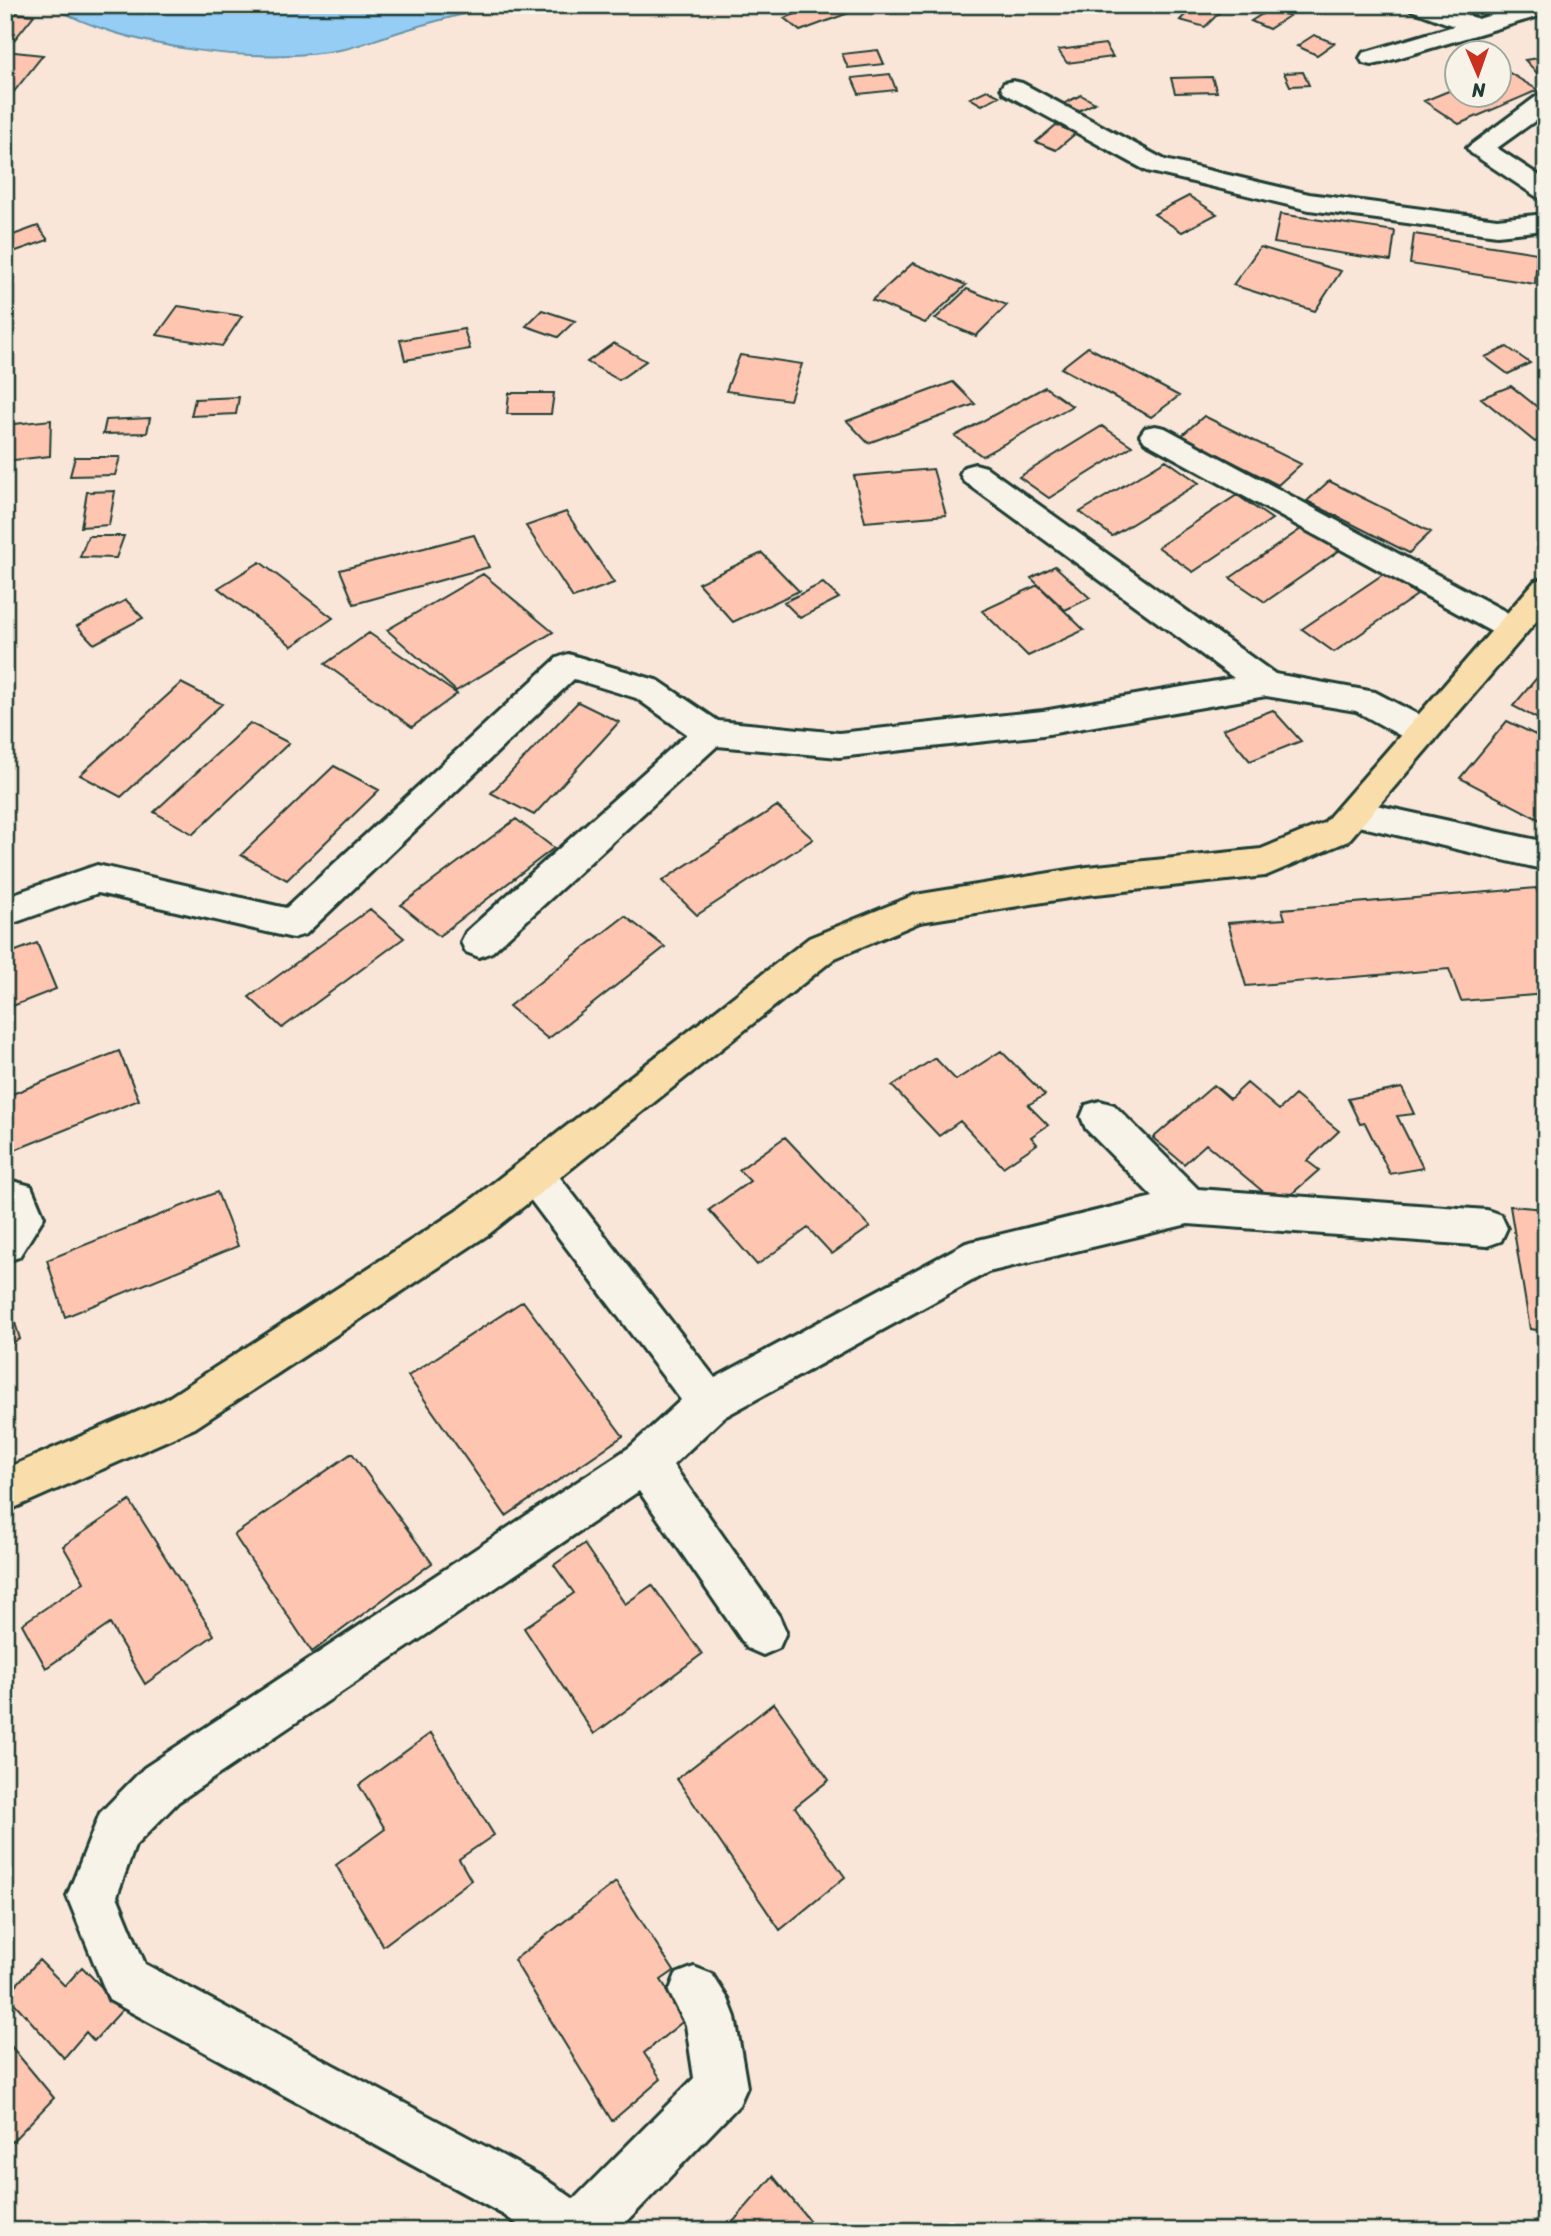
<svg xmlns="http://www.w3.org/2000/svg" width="1551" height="2236" font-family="Sriracha,sans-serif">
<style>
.water{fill:#96cdf5;stroke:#6693a8;stroke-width:2}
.building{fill:#fec6b1;stroke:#1f3d34;stroke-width:2}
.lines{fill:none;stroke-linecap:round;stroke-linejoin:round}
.minor-casing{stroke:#1f3d34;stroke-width:6}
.primary-casing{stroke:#1f3d34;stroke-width:6}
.minor{fill:#f7f3e8;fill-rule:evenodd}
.primary{fill:#f9deab;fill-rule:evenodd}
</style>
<rect width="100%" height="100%" fill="#f9e6d8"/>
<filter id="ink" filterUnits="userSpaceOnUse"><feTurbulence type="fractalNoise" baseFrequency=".0143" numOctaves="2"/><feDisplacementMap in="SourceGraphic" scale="14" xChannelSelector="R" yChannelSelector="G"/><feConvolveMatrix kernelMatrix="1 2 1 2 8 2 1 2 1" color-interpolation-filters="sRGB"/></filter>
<g filter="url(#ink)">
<!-- water -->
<path class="water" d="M 50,5 L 510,5 C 471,11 434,21 396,33 C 379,38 362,45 345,49 C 263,66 122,49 50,5 Z"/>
<!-- building -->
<path class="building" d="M 822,5 L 834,5 L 846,14 L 800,31 L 784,18 Z
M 1195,5 L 1203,5 L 1221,11 L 1205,27 L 1180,20 Z
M 1482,5 L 1512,5 L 1494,12 Z
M 1272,8 L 1289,16 L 1269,29 L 1251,21 Z
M 5,12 L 34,15 L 7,49 L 5,48 Z
M 1314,35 L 1334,43 L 1317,55 L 1297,46 Z
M 1105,44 L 1113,57 L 1067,63 L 1058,50 Z
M 878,50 L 884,64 L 848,68 L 842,54 Z
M 5,51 L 43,55 L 5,103 Z
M 1546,57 L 1546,83 L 1525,60 Z
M 1503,69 L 1538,90 L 1459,124 L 1424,101 L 1456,88 L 1456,94 L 1498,94 L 1498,71 Z
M 1303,72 L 1309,85 L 1290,86 L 1284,73 Z
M 890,74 L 896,90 L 859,94 L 852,78 Z
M 1212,77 L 1217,92 L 1175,93 L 1171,78 Z
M 987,90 L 999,96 L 982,105 L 970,98 Z
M 1081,95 L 1095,103 L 1076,112 L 1063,104 Z
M 1056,125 L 1076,133 L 1056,150 L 1036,142 Z
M 10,187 L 11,208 L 5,209 L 5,188 Z
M 1189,196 L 1217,214 L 1182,232 L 1154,214 Z
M 1280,214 L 1395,231 L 1391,261 L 1274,243 Z
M 38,226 L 48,240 L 13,252 L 5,242 L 5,238 Z
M 1414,234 L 1537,253 L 1535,284 L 1410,264 Z
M 1260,247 L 1341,271 L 1315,311 L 1233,285 Z
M 913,263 L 966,285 L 925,323 L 872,300 Z
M 967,289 L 1007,305 L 976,336 L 935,319 Z
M 178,306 L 242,316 L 222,346 L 157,335 Z
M 542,310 L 575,321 L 558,337 L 526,326 Z
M 464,329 L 470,349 L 405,360 L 400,340 Z
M 614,343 L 646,361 L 619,380 L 587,362 Z
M 1088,347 L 1179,396 L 1151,417 L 1061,368 Z
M 1507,347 L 1530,363 L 1508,374 L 1485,357 Z
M 740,355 L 802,364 L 790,400 L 726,391 Z
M 953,382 L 975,404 L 868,443 L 847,421 Z
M 1511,386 L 1546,414 L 1546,437 L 1535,442 L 1481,398 Z
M 1045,387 L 1072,406 L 982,456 L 955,436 Z
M 509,393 L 554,393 L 551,414 L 507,414 Z
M 239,397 L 236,414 L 191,416 L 195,399 Z
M 1204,416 L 1301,464 L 1278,485 L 1181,436 Z
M 150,418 L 147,433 L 103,434 L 106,420 Z
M 51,420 L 50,456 L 5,461 L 5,425 Z
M 1102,426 L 1132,446 L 1049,498 L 1019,477 Z
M 75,457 L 120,457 L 115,475 L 70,476 Z
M 1166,460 L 1199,483 L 1112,536 L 1080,512 Z
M 933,469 L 946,515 L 865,522 L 854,476 Z
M 1329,481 L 1431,532 L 1409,553 L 1307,501 Z
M 115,491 L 109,525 L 81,527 L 87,492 Z
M 1237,495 L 1272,519 L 1193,572 L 1158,547 Z
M 566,512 L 614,583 L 573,598 L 526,526 Z
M 1304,527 L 1340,550 L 1265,602 L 1230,578 Z
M 474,535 L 489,567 L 354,604 L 340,570 Z
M 88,536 L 124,536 L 116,558 L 80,557 Z
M 762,553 L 799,591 L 733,622 L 698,583 Z
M 260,562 L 333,618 L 292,646 L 218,588 Z
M 1055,566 L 1090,598 L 1065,610 L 1031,578 Z
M 1385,573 L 1417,595 L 1334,652 L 1302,629 Z
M 483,574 L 553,632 L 456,691 L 387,630 Z
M 823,583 L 839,598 L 800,618 L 784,602 Z
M 1038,585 L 1084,630 L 1028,656 L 982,611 Z
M 126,600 L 143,618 L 94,644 L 77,626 Z
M 369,633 L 457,694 L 412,727 L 325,664 Z
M 1546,667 L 1546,723 L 1513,706 Z
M 181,683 L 222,704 L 121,797 L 80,775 Z
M 578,702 L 619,722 L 534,815 L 491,793 Z
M 1273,710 L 1301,741 L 1250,761 L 1223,729 Z
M 1507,721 L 1546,740 L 1546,823 L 1460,778 Z
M 250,723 L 289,743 L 193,834 L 154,812 Z
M 334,766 L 379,790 L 287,880 L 241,855 Z
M 777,806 L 813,839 L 697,915 L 662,881 Z
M 516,819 L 554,848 L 439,936 L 401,905 Z
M 1536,888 L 1546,912 L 1546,994 L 1461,1001 L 1449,969 L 1246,986 L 1228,923 L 1285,919 L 1282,909 Z
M 370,909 L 404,938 L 282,1028 L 249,997 Z
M 625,916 L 665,947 L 548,1039 L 509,1006 Z
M 37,943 L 56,989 L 5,1009 L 5,955 Z
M 119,1051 L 139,1100 L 5,1154 L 5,1097 Z
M 1001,1051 L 1045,1095 L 1028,1105 L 1048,1125 L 1031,1137 L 1037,1144 L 1003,1167 L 960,1121 L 939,1136 L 892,1086 L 935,1058 L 956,1080 Z
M 1247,1083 L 1279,1110 L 1295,1095 L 1339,1131 L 1307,1161 L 1319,1170 L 1279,1205 L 1206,1144 L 1184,1164 L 1153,1138 L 1214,1085 L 1230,1099 Z
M 1402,1088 L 1414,1114 L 1397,1116 L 1423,1168 L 1390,1174 L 1365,1123 L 1360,1124 L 1348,1099 Z
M 785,1137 L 870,1227 L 832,1254 L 808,1228 L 757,1265 L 709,1210 L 750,1181 L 739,1170 Z
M 217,1192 L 238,1246 L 65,1317 L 47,1260 Z
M 1510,1206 L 1546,1209 L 1546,1331 L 1530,1329 Z
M 5,1290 L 20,1339 L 5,1346 Z
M 523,1301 L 623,1436 L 506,1516 L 408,1376 Z
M 352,1453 L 432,1563 L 312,1652 L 234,1535 Z
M 130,1501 L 214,1635 L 145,1684 L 110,1624 L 46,1668 L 22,1624 L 84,1582 L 63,1546 Z
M 584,1544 L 625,1604 L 652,1585 L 702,1654 L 594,1734 L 524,1628 L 574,1593 L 554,1565 Z
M 774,1703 L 829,1780 L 795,1807 L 845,1877 L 780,1930 L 677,1779 Z
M 431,1733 L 494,1835 L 459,1859 L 471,1880 L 383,1946 L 336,1865 L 385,1829 L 359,1785 Z
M 616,1882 L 674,1971 L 661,1980 L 686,2019 L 644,2053 L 661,2079 L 612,2121 L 514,1960 Z
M 39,1960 L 65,1986 L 82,1967 L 123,2009 L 94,2041 L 86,2032 L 64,2058 L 7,1995 Z
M 5,2039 L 54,2098 L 5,2149 Z
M 773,2176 L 818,2231 L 725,2231 Z"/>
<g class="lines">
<!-- minor casing -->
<g class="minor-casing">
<path id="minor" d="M 1407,5 L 1441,5 L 1478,19 L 1527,5 L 1546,5 L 1546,14 L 1381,63 L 1372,65 L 1363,63 L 1360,58 L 1363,53 L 1454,26 L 1411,10 Z
M 1013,81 L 1022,83 L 1165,160 L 1309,194 L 1497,219 L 1546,214 L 1546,230 L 1497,235 L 1309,210 L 1147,171 L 1004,93 L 1001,88 L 1004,83 Z
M 1546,94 L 1546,113 L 1497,148 L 1546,180 L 1546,200 L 1537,197 L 1471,153 L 1467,148 L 1537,96 Z
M 1155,426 L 1165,428 L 1523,621 L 1528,629 L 1523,637 L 1512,640 L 1501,637 L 1145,442 L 1140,435 L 1145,428 Z
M 975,464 L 986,467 L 1275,674 L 1375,692 L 1434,723 L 1439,732 L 1434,741 L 1422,744 L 1410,741 L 1356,711 L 1266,696 L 1043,735 L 839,757 L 717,746 L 492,952 L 479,957 L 466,952 L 461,942 L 466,932 L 687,734 L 636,698 L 574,679 L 306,934 L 293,938 L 98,893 L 5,926 L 5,897 L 97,865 L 286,908 L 557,658 L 568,654 L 659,681 L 718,721 L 839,733 L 1043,711 L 1234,678 L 964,481 L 960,474 L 964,467 Z
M 1353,800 L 1546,842 L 1546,870 L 1341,822 L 1336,813 L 1341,804 Z
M 1100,1101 L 1114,1105 L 1198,1189 L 1487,1210 L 1501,1215 L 1507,1228 L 1501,1241 L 1487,1246 L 1188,1224 L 988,1272 L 724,1417 L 673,1465 L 779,1616 L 786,1632 L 779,1648 L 763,1655 L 747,1648 L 639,1491 L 178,1802 L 135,1846 L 117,1896 L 145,1964 L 542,2177 L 574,2199 L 694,2078 L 686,2025 L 669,1992 L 676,1974 L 694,1967 L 712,1974 L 728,1999 L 735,2017 L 747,2087 L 739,2105 L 618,2231 L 527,2231 L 504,2215 L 109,2000 L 67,1896 L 100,1813 L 144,1768 L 630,1447 L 681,1400 L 520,1186 L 514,1174 L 520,1162 L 534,1157 L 548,1162 L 715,1378 L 966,1243 L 1153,1197 L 1086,1129 L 1081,1117 L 1086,1105 Z
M 5,1179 L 31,1186 L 44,1217 L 19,1257 L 5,1262 Z"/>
</g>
<!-- primary casing -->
<g class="primary-casing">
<path id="primary" d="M 1546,578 L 1546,610 L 1348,841 L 1265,876 L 1087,895 L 920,922 L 835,958 L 489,1234 L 195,1428 L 5,1512 L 5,1469 L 165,1400 L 461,1208 L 809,938 L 915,895 L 1087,867 L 1261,849 L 1324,823 L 1535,581 Z"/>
</g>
<!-- minor -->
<use href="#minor" class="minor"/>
<!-- primary -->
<use href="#primary" class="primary"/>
</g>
</g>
<!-- margin -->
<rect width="1551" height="2236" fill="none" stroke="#f7f3e8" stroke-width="28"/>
<rect x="14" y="14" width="1523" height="2208" fill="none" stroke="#1f3d34" stroke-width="2.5" filter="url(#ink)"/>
<!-- north arrow -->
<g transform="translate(1478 74) rotate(178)"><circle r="33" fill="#f7f3e8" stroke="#a1aaa0" stroke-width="2"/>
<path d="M0-5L12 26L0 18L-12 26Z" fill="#c8321e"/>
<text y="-10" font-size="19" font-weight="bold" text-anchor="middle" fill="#1f3d34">N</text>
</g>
</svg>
